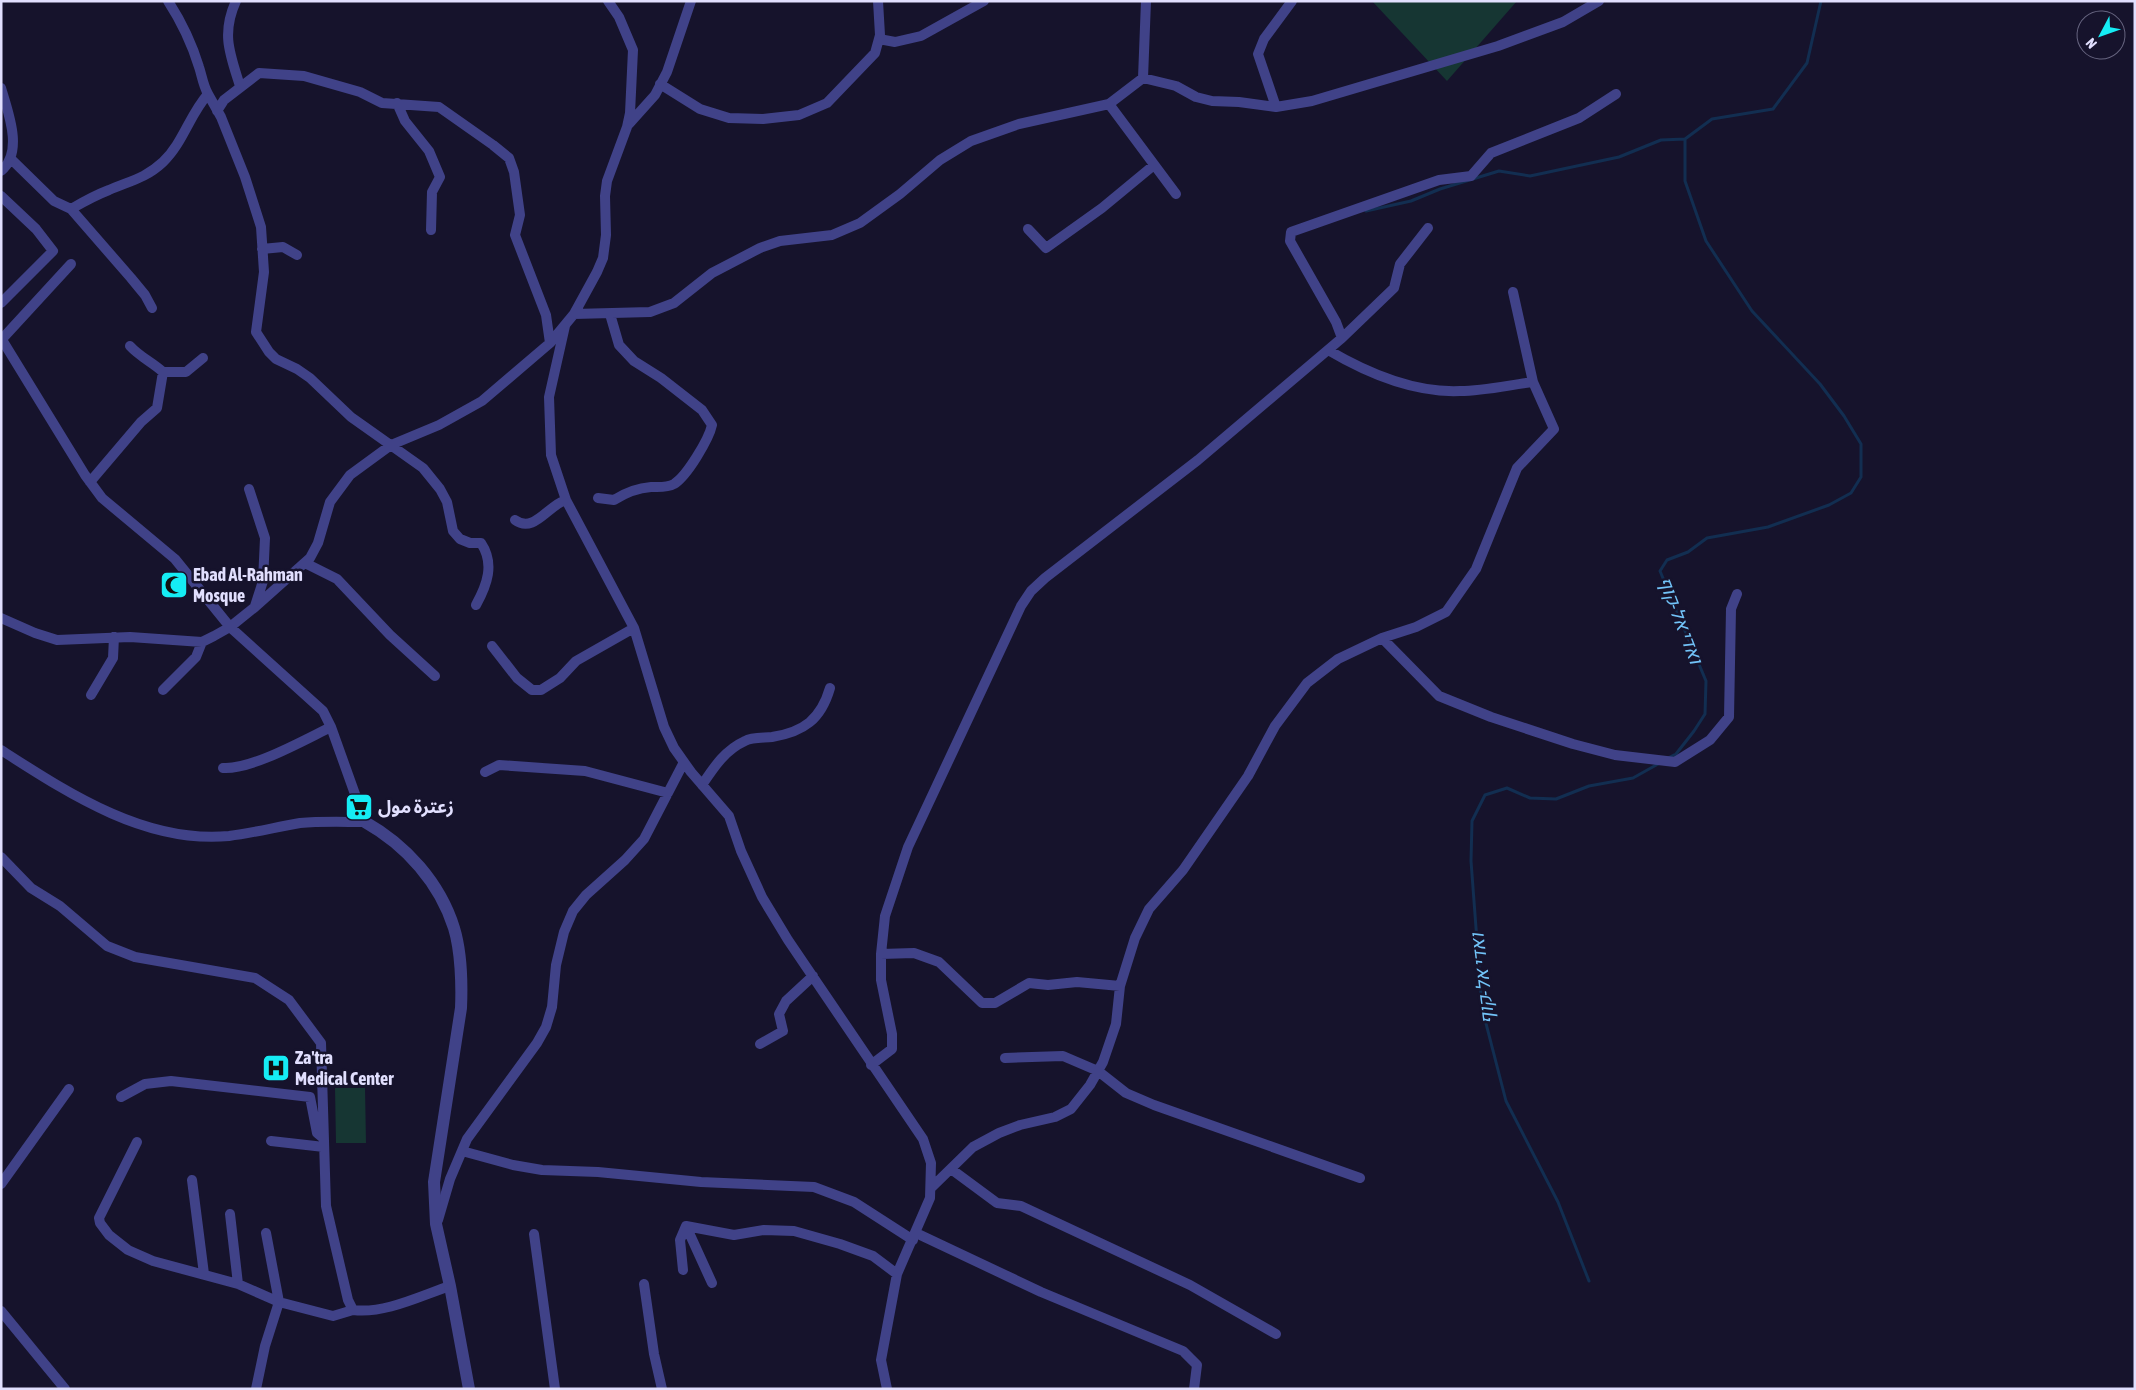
<svg xmlns="http://www.w3.org/2000/svg" width="2136" height="1390" font-family="'Asap Condensed','Noto Sans Arabic',Heebo,sans-serif">
<style>
.green{fill:#163633}
.lines{fill:none;stroke-linecap:round;stroke-linejoin:round}
.stream{stroke:#122e51;stroke-width:3}
.minor{stroke:#404288;stroke-width:10}
.tertiary{stroke:#404288;stroke-width:12}
.labels{text-anchor:middle;stroke-width:5;stroke-linejoin:round;paint-order:stroke}
.poi-label{font-size:18px;font-weight:bold;fill:#e1dffe;stroke:#16132c;text-anchor:start}
.water-label{font-size:19px;font-style:italic;fill:#72c3f8;stroke:#16132c}
</style>
<rect width="100%" height="100%" fill="#16132c"/>
<!-- green -->
<path class="green" d="M 1372,1 L 1517,1 L 1447,81 Z
M 335,1088 L 365,1088 L 366,1143 L 336,1143 Z"/>
<g class="lines">
<!-- stream -->
<path class="stream" d="M 1366,211 L 1411,201 L 1440,189 L 1499,171 L 1530,176 L 1619,157 L 1661,140 L 1685,139
M 1668,758 L 1676,754 L 1694,731 L 1705,714 L 1706,681 L 1660,571 L 1667,560 L 1688,552 L 1707,538 L 1768,527 L 1829,505 L 1851,493 L 1861,477 L 1861,444 L 1844,416 L 1820,384 L 1752,311 L 1706,241 L 1685,181 L 1685,139 L 1712,119 L 1773,109 L 1807,63 L 1821,1
M 1589,1281 L 1558,1202 L 1506,1101 L 1482,1008 L 1471,861 L 1472,821 L 1485,795 L 1507,788 L 1530,798 L 1556,799 L 1589,786 L 1633,778 L 1658,764"/>
<!-- minor -->
<path class="minor" d="M 236,1 C 221,34 230,54 240,86
M 879,39 L 895,42 L 921,36 L 984,1
M 1143,78 L 1146,1
M 660,84 L 700,109 L 729,118 L 763,119 L 799,115 L 827,103 L 875,53 L 880,35 L 878,1
M 1,88 C 8,112 24,152 1,171
M 208,94 L 221,117 L 245,177 L 261,227 L 264,272 L 256,332 L 269,352 L 276,359 L 297,369 L 310,378 L 351,417 L 423,468 L 440,489 L 447,502 L 453,531 L 460,539 L 470,543 L 481,543 C 495,564 487,585 476,605
M 397,103 L 405,121 L 429,151 L 440,177 L 432,192 L 431,230
M 1109,104 L 1176,194
M 1276,107 L 1258,54 L 1264,39 L 1292,1
M 217,111 L 224,100 L 259,73 L 304,76 L 360,92 L 382,103 L 439,107 L 493,145 L 509,158 L 514,172 L 520,215 L 515,235 L 546,315 L 550,343
M 629,124 L 655,95 L 667,72 L 691,1
M 11,159 L 54,201 L 71,209 L 131,278 L 145,295 L 152,308
M 1,196 L 36,229 L 53,251 L 1,303
M 71,209 C 83,202 96,195 109,190 C 130,181 146,178 163,162 C 183,143 190,114 208,94 C 203,85 202,76 199,67 C 192,44 181,21 168,1
M 1028,229 L 1046,248 L 1102,208 L 1154,165
M 262,249 L 283,247 L 297,255
M 574,314 L 650,312 L 674,303 L 712,273 L 760,248 L 780,241 L 832,235 L 860,223 L 900,194 L 940,160 L 971,141 L 1019,124 L 1109,104 L 1143,78 L 1176,86 L 1196,97 L 1212,101 L 1239,102 L 1276,107 L 1312,101 L 1498,46 L 1563,22 L 1599,1
M 565,326 L 549,397 L 551,455 L 566,500 L 634,628 L 664,727 L 674,748 L 691,772 L 729,816 L 741,851 L 762,897 L 788,940 L 923,1139 L 931,1163 L 930,1198 L 897,1274 L 881,1360 L 887,1389
M 1,338 L 85,475 L 102,498 L 175,559 L 230,627 L 323,711 L 331,727 L 365,822 C 344,822 321,821 300,823 C 276,827 253,833 229,836 C 145,844 68,793 1,750
M 1342,338 L 1394,288 L 1400,264 L 1428,228
M 2,339 L 71,264
M 130,346 C 140,357 152,362 163,372 L 186,372 L 203,358
M 1328,350 C 1367,373 1414,393 1460,391 C 1484,391 1509,385 1533,382
M 90,482 L 141,422 L 157,408 L 163,372
M 249,489 L 265,538 L 263,581 L 255,606
M 598,498 L 614,500 C 625,493 637,488 651,487 C 658,487 667,488 674,484 C 687,476 709,439 712,425 L 702,410 L 661,378 L 634,361 L 619,345 L 610,314
M 515,520 C 534,534 548,505 566,500
M 305,563 L 337,579 L 390,635 L 435,676
M 1,618 L 35,633 L 57,640 L 130,637 L 202,642 L 214,636 L 230,627 L 255,607 L 310,558 L 318,543 L 330,502 L 350,475 L 391,445 L 439,425 L 482,401 L 550,343 L 574,314 L 597,272 L 603,258 L 606,235 L 605,196 L 607,181 L 627,127 L 630,113 L 633,50 L 619,17 L 608,1
M 1382,638 L 1439,696 L 1491,717 L 1573,744 L 1615,755 L 1675,762 L 1710,740 L 1729,717 L 1731,609 L 1737,594
M 492,646 L 517,678 L 532,690 L 541,690 L 560,678 L 576,661 L 634,628
M 163,690 L 196,657 L 202,642
M 91,695 L 113,658 L 114,637
M 223,768 C 251,770 304,740 331,727
M 485,772 L 499,765 L 585,771 L 668,793
M 702,785 C 714,767 725,750 745,741 C 752,737 764,738 772,737 C 804,732 821,719 830,688
M 1,857 L 31,888 L 60,906 L 107,946 L 135,957 L 255,978 L 289,1000 L 321,1043 L 326,1206 L 348,1300 L 353,1310 C 385,1314 420,1296 450,1286
M 881,954 L 914,953 L 939,962 L 982,1003 L 995,1003 L 1029,983 L 1048,985 L 1077,982 L 1120,986
M 760,1044 L 783,1031 L 779,1014 L 786,1001 L 813,976
M 1005,1058 L 1063,1056 L 1098,1071 L 1126,1093 L 1154,1105 L 1360,1178
M 871,1065 L 892,1049 L 892,1034 L 881,980 L 881,954 L 885,916 L 908,847 L 1021,606 L 1031,591 L 1045,578 L 1198,460 L 1342,338 L 1336,322 L 1290,241 L 1291,232 L 1439,180 L 1471,176 L 1491,153 L 1579,118 L 1616,94
M 121,1097 L 145,1084 L 171,1081 L 310,1097 L 317,1133 L 323,1138
M 271,1141 L 324,1147
M 137,1142 L 99,1218 L 100,1223 L 109,1235 L 128,1250 L 153,1261 L 238,1284 L 279,1302 L 333,1316 L 353,1310
M 462,1151 L 513,1165 L 542,1170 L 598,1172 L 701,1182 L 814,1187 L 854,1202 L 913,1240
M 951,1169 L 997,1203 L 1021,1206 L 1190,1285 L 1276,1334
M 192,1180 L 204,1274
M 1,1184 L 69,1089
M 932,1187 L 973,1147 L 999,1133 L 1020,1125 L 1055,1117 L 1071,1109 L 1090,1085 L 1103,1062 L 1116,1024 L 1120,986 L 1135,938 L 1149,909 L 1183,870 L 1248,776 L 1275,726 L 1307,683 L 1338,659 L 1382,638 L 1416,627 L 1446,612 L 1476,569 L 1517,468 L 1554,429 L 1533,382 L 1513,292
M 230,1214 L 238,1284
M 438,1220 L 450,1179 L 467,1139 L 537,1043 L 546,1027 L 552,1007 L 556,965 L 564,932 L 573,911 L 586,895 L 625,860 L 644,839 L 684,762
M 686,1226 L 734,1235 L 764,1230 L 794,1231 L 840,1244 L 873,1256 L 897,1274
M 686,1226 L 712,1283
M 916,1233 L 1041,1292 L 1183,1351 L 1197,1365 L 1194,1389
M 534,1234 L 555,1389
M 683,1270 L 680,1240 L 686,1226
M 644,1284 L 654,1354 L 662,1389
M 1,1311 L 65,1389
M 256,1389 L 265,1346 L 279,1302 L 266,1233"/>
<!-- tertiary -->
<path class="tertiary" d="M 365,822 C 406,845 440,883 454,928 C 461,951 462,985 461,1008 L 434,1182 L 436,1224 L 450,1286 L 469,1389"/>
</g>
<!-- icons -->
<defs>
<g id="mosque-square" transform="scale(1.4375)"><rect x="-9" y="-9" width="18" height="18" rx="4" fill="#15ecf4" stroke="#16132c"/><path d="M3.5-4.9A6 6 0 1 0 3.5 4.9A5 5 0 1 1 3.5-4.9Z" fill="#111"/></g>
<g id="supermarket-square" transform="scale(1.4375)"><rect x="-9" y="-9" width="18" height="18" rx="4" fill="#15ecf4" stroke="#16132c"/><path d="M-6-5.5h2.5l.6 2H6L4.5 2H-2.5L-4.4-4H-6ZM-1.5 3.2a1.3 1.3 0 1 0 .1 0ZM3 3.2a1.3 1.3 0 1 0 .1 0Z" fill="#111"/></g>
<g id="hospital-square" transform="scale(1.4375)"><rect x="-9" y="-9" width="18" height="18" rx="4" fill="#15ecf4" stroke="#16132c"/><path d="M-5-5h3v3.5h4V-5h3V5h-3V1.5h-4V5h-3Z" fill="#111"/></g>
</defs>
<g fill-rule="evenodd">
<use href="#mosque-square" x="174" y="585"/>
<use href="#supermarket-square" x="359" y="807"/>
<use href="#hospital-square" x="276" y="1068"/>
</g>
<g class="labels">
<!-- poi labels -->
<g class="poi-label">
<text x="193" y="581">Ebad Al-Rahman<tspan x="193" dy="21">Mosque</tspan></text>
<text x="378" y="813">زعترة مول</text>
<text x="295" y="1064">Za'tra<tspan x="295" dy="21">Medical Center</tspan></text>
</g>
<!-- water labels -->
<g class="water-label">
<text transform="translate(1681 620) rotate(69)" y="7">ואדי אל-קוף</text>
<text transform="translate(1482 979) rotate(-97)" y="7">ואדי אל-קוף</text>
</g>
</g>
<!-- border -->
<rect width="2136" height="1390" fill="none" stroke="#e1dffe" stroke-width="5"/>
<!-- north arrow -->
<g transform="translate(2101 35) rotate(229)"><circle r="24" fill="#16132c" stroke="#676580"/>
<path d="M0-4L9 19L0 12L-9 19Z" fill="#15ecf4"/>
<text y="-8" font-size="14" font-weight="bold" text-anchor="middle" fill="#e1dffe">N</text>
</g>
</svg>
